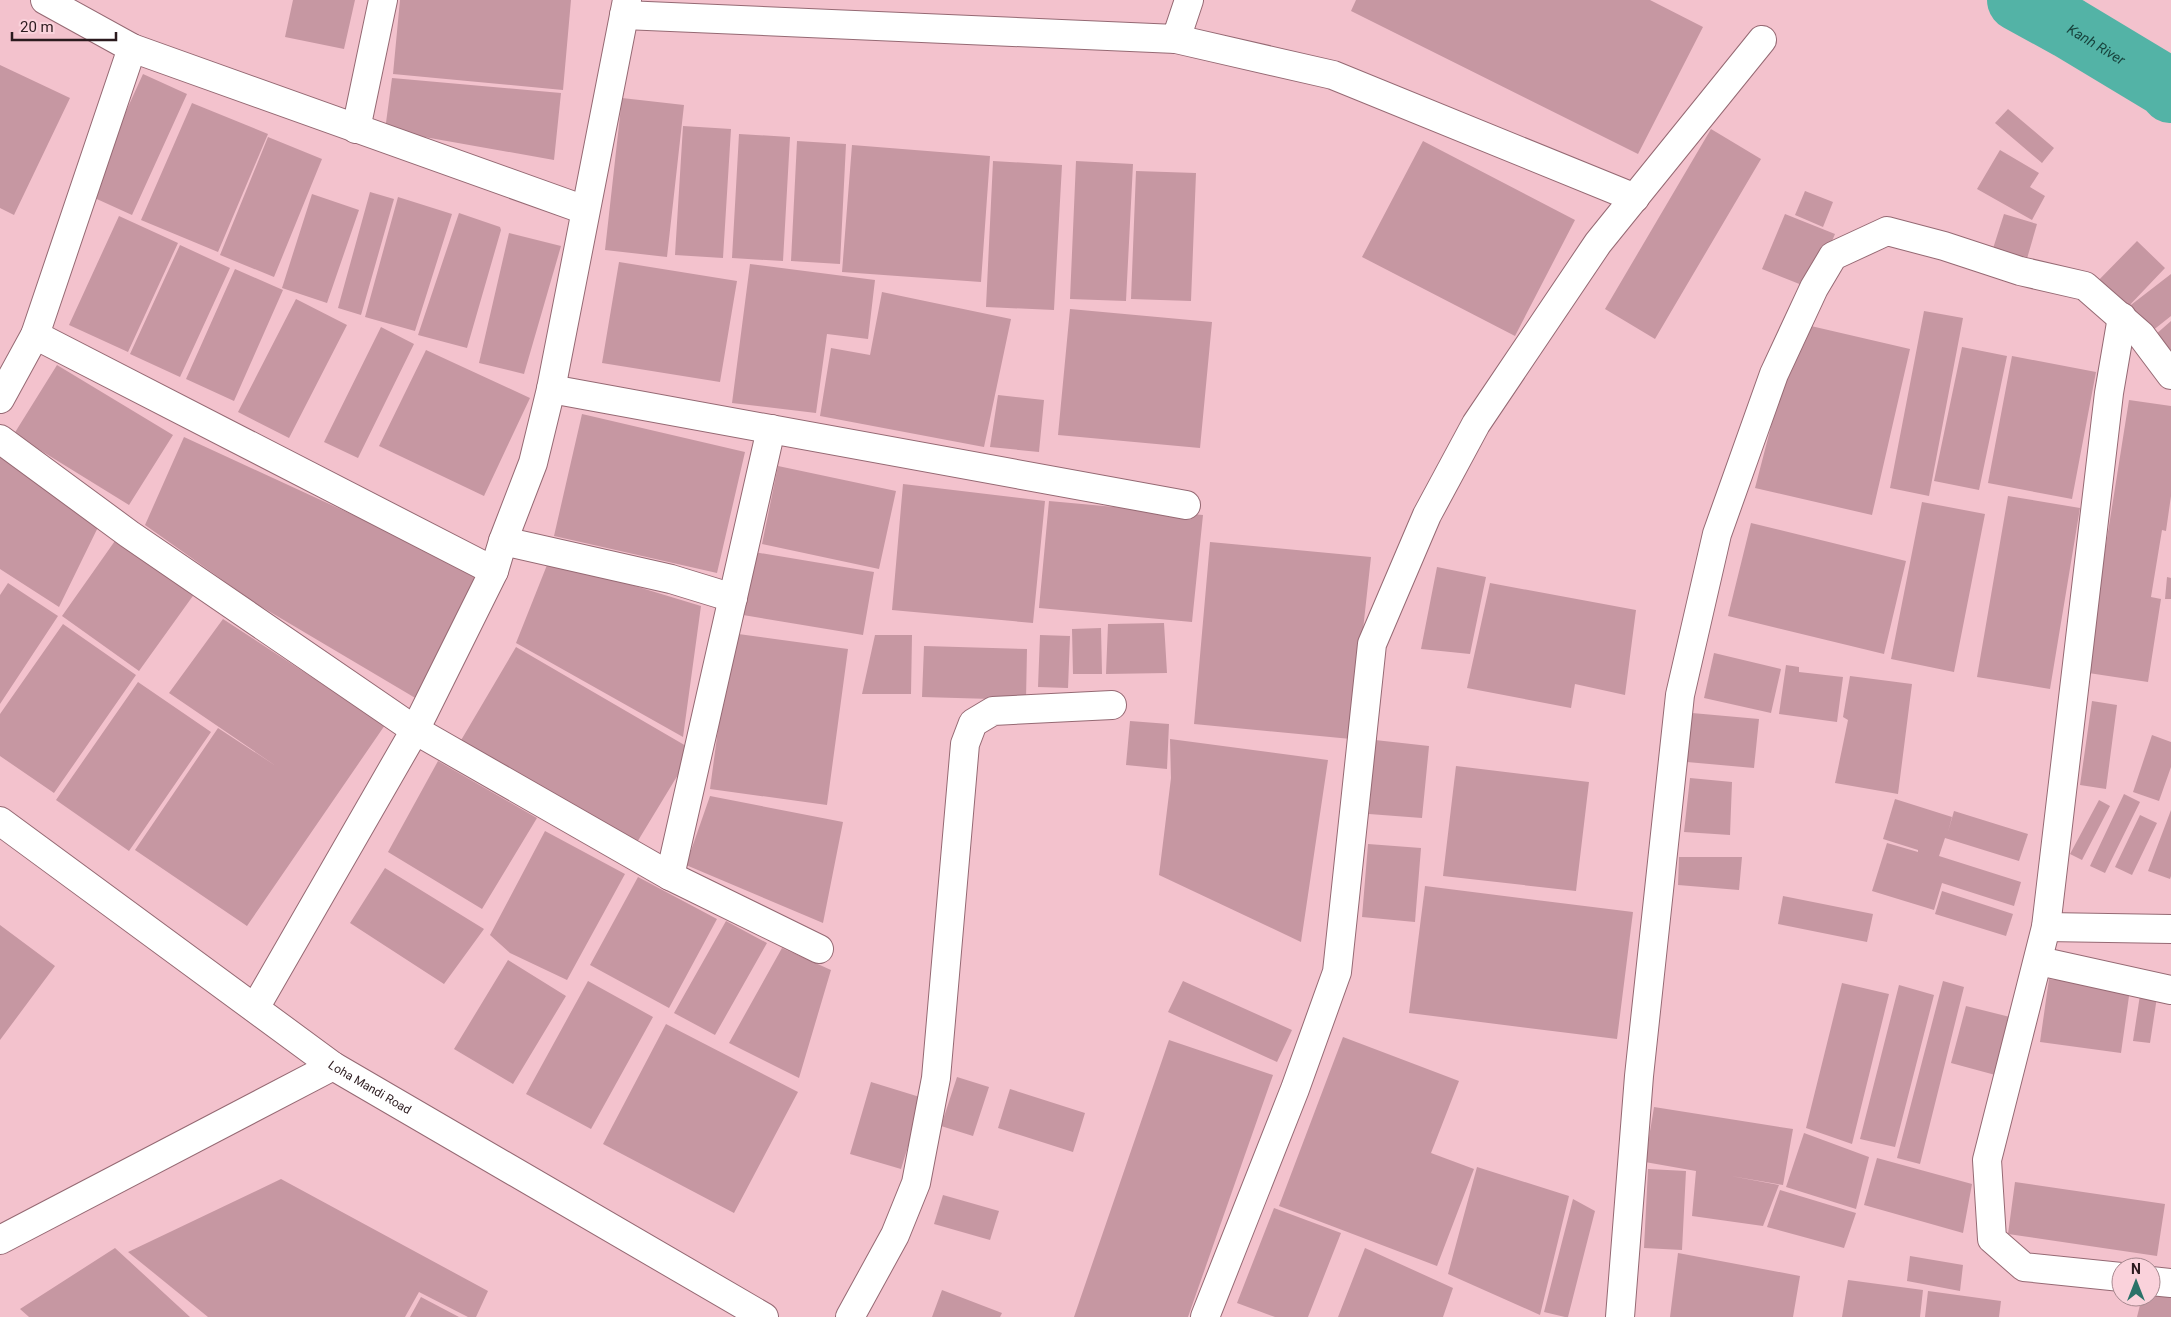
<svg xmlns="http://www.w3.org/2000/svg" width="2171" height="1317" viewBox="0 0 2171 1317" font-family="Roboto,sans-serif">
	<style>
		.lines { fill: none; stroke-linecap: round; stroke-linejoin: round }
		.river { stroke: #53b3a6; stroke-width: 62 }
		.building { fill: #c697a2 }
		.minor-casing { stroke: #956973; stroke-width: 30 }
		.minor { stroke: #fff; stroke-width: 28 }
		.labels { text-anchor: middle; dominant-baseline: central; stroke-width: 4; stroke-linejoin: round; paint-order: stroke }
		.street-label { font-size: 12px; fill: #2b1a1e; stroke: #fad2db }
		.water-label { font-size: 14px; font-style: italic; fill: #17433d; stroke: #fad2db }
	</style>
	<rect width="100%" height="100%" fill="#f3c2cd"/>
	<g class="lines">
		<path class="river" id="s1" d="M2018 0 2069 28 2167 87 2171 92"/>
	</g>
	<path class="building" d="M293 0H355L344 49 285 37Z
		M400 0H571L563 90 393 74Z
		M1356 0H1650L1703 27 1638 154 1351 11Z
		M0 65 70 98 14 215 0 208Z
		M143 74 187 94 132 215 88 195Z
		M392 78 561 93 554 160 385 130Z
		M622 98 684 105 667 257 605 250Z
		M192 103 268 134 218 252 141 220Z
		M2008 109 2054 148 2042 163 1995 123Z
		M683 126 731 129 723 258 675 255Z
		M1711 129 1761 159 1655 339 1605 309Z
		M739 134 790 137 783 261 732 258Z
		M268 137 322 159 274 277 220 255Z
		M797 141 846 144 840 264 791 261Z
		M1423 141 1575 220 1515 336 1362 257Z
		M852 145 990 156 981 282 842 272Z
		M2000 150 2039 173 2030 187 2045 196 2032 220 1977 189Z
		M993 161 1062 165 1054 310 986 307Z
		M1076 161 1133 164 1126 301 1070 299Z
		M1136 171 1196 173 1191 301 1131 299Z
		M1805 191 1833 202 1823 227 1795 215Z
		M370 192 394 199 361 315 338 308Z
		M312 194 359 210 327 303 282 288Z
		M398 197 452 214 415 331 365 317Z
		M459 213 500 227 501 230 467 348 418 335Z
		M1785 214 1835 234 1812 289 1762 269Z
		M2004 214 2037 224 2024 269 1990 258Z
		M119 216 178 243 128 352 69 325Z
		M509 233 561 246 524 374 479 363Z
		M2137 241 2165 268 2127 308 2171 274V316L2147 335 2093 286Z
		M180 245 230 268 180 377 130 354Z
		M619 262 737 281 720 382 602 363Z
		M750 264 875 280 868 339 827 334 816 413 732 403Z
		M235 269 283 290 234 401 186 379Z
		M882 292 1011 319 984 447 820 416 831 348 870 355Z
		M296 299 347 325 289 438 238 412Z
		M1070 309 1212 322 1200 448 1058 435Z
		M1924 311 1963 318 1929 496 1890 488Z
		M2171 321V355L2155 335Z
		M1798 323 1910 349 1872 515 1755 488Z
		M381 327 414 344 358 458 324 442Z
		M1962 347 2007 356 1979 490 1934 481Z
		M426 350 530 398 484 496 379 446Z
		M2012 356 2096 372 2072 499 1988 483Z
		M57 365 173 435 129 505 14 434Z
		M998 395 1044 400 1039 452 990 447Z
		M2129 400 2171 406V496L2166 531 2162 530 2151 597 2161 599 2148 682 2082 672 2094 620Z
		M582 414 745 452 717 573 554 536Z
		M184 437 477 572 417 699 255 603 145 525Z
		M0 454 102 519 59 607 0 569Z
		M778 466 896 491 879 569 762 544Z
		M903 484 1045 501 1033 623 892 610Z
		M2008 496 2080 508 2050 689 1977 677Z
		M1049 501 1203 515 1192 622 1039 608Z
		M1922 502 1985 514 1954 672 1891 659Z
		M1751 523 1906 561 1884 654 1728 616Z
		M117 538 195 593 139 671 62 616Z
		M1210 542 1371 557 1351 739 1194 724Z
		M754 552 874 572 863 635 743 615Z
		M549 560 701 606 683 737 516 643Z
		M1437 567 1486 577 1470 654 1421 649Z
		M2167 577 2171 578V599H2165Z
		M8 583 58 616 0 704V595Z
		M1490 583 1636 610 1625 695 1575 684 1571 708 1467 688Z
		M223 619 385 725 247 926 135 850 218 728 276 766 169 693Z
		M1164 623 1167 673 1106 674 1108 624Z
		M63 624 136 675 54 793 0 756V714Z
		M1101 628 1102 674H1073L1072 629Z
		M731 633 848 649 827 805 710 789Z
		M875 635H912L911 694H862Z
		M1040 635 1070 636 1068 688 1038 687Z
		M924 646 1027 649 1026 700 922 697Z
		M516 647 693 750 636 844 460 742Z
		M1714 653 1781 669 1771 713 1704 698Z
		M1786 665 1799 667V672L1843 677 1837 722 1779 714Z
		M1850 676 1912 684 1898 794 1835 783 1848 720 1843 717Z
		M138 682 211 732 129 851 56 800Z
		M2092 701 2117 705 2106 789 2080 785Z
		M1692 713 1759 719 1754 768 1687 762Z
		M1130 721 1169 724 1167 769 1126 765Z
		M2152 735 2171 742V767L2159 801 2133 792Z
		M1170 739 1328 760 1301 942 1159 875 1171 778Z
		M1375 740 1429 746 1422 818 1369 814Z
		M438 761 537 818 482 909 388 852Z
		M1456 766 1589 782 1576 891 1443 876Z
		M1690 778 1732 782 1730 835 1684 832Z
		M2124 794 2140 802 2105 873 2090 866Z
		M710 796 843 822 823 923 686 865Z
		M1895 799 1952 817 1948 832 1954 811 2028 834 2019 861 1945 838 1939 856 2021 882 2014 906 1942 883 1934 910 1872 891 1887 843 1918 852V850L1883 839Z
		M2099 800 2110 806 2082 860 2070 854Z
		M2171 810V876L2170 879 2148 871Z
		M2140 815 2157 823 2132 875 2115 867Z
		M545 831 625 874 567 980 510 953 490 935Z
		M1368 844 1421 848 1415 922 1362 917Z
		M1679 857H1742L1739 890 1678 885Z
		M385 868 484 929 444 984 350 923Z
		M638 877 717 919 669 1008 590 965Z
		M1425 886 1633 912 1617 1039 1409 1013Z
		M1942 891 2013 914 2006 936 1935 914Z
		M1783 896 1873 914 1867 942 1778 924Z
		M726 921 767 943 715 1035 674 1013Z
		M0 925 55 966 0 1040Z
		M782 948 831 970 799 1078 729 1043Z
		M508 960 566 996 513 1084 454 1049Z
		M2049 979 2130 989 2121 1053 2040 1042Z
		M588 981 653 1017 591 1129 526 1094Z
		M1183 981 1292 1030 1277 1062 1168 1012Z
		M1943 981 1964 987 1920 1164 1897 1158Z
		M1842 983 1889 994 1852 1144 1806 1128Z
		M1899 985 1934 995 1895 1147 1860 1139Z
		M2140 995 2157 997 2150 1043 2133 1041Z
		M1966 1006 2014 1018 1999 1076 1951 1063Z
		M666 1024 798 1092 734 1213 603 1144Z
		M1343 1037 1459 1081 1431 1153 1474 1169 1437 1266 1279 1206Z
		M1169 1040 1273 1075 1188 1317H1074Z
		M957 1077 989 1087 973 1136 941 1126Z
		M871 1082 923 1098 901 1169 850 1154Z
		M1010 1089 1085 1113 1073 1152 998 1128Z
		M1654 1107 1793 1129 1783 1185 1731 1176 1779 1185 1763 1226 1692 1216 1696 1171 1645 1162Z
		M1804 1133 1869 1157 1856 1209 1786 1187Z
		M1877 1158 1972 1184 1963 1233 1864 1205Z
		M1477 1167 1569 1196 1540 1315 1448 1274Z
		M1648 1169 1686 1171 1682 1250 1644 1248Z
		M281 1179 488 1291 476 1317H468L419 1292 405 1317H208L128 1252Z
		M2015 1182 2165 1204 2157 1256 2008 1234Z
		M1780 1190 1856 1213 1844 1248 1767 1227Z
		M943 1195 999 1211 990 1240 934 1224Z
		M1573 1199 1595 1211 1568 1317H1565L1544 1312Z
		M1274 1208 1341 1233 1308 1317H1275L1237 1303Z
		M115 1248 190 1317H29L20 1309Z
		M1365 1248 1453 1288 1443 1317H1338Z
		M1678 1253 1800 1276 1793 1317H1670Z
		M1910 1256 1963 1265 1960 1291 1907 1281Z
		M1848 1280 1923 1290 1920 1317H1842Z
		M2151 1286 2171 1292V1317H2137L2142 1297H2151Z
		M942 1290 1002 1313 1000 1317H932Z
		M1928 1291 2001 1301 1999 1317H1925Z
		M421 1297 459 1317H410Z"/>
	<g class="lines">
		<g class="minor-casing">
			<g id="minor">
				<path d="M45 0 132 48 585 210"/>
				<path d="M624 15 1176 39 1189 0"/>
				<path d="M1176 39 1333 75 1635 198"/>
				<path d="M356 129 383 0"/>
				<path d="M35 335 494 571"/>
				<path d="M551 389 1186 505"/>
				<path d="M0 399 35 335 132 48"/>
				<path d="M0 439 129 534 415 730 670 876 819 949"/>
				<path d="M503 541 671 579 733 598"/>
				<path id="s2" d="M0 821 333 1066 764 1317"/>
				<path d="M670 876 771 429"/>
				<path d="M2046 927 2171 929"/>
				<path d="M2039 961 2171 990"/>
				<path d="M255 1008 415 730 494 571 503 541 533 463 551 389 627 0"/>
				<path d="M0 1240 333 1066"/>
				<path d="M2121 1277 2024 1267 1992 1239 1987 1160 2046 927 2109 393 2122 317"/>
				<path d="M2151 1281 2171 1283"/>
				<path d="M850 1317 895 1235 916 1183 936 1078 965 744 973 723 993 711 1112 705"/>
				<path d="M1205 1317 1295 1089 1337 972 1372 644 1427 515 1476 424 1598 243 1762 40"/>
				<path d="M1620 1317 1639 1076 1680 695 1717 534 1774 374 1814 288 1833 256 1887 231 1944 246 2020 271 2085 286 2141 335 2171 375"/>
			</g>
		</g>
		<use href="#minor" class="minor"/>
	</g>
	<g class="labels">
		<g class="street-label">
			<text stroke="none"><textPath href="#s2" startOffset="456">Loha Mandi Road</textPath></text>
		</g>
		<g class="water-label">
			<text stroke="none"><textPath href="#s1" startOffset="90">Kanh River</textPath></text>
		</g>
	</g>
	<g transform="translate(2136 1282)"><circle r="24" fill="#fad2db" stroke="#a7888f"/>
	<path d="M0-4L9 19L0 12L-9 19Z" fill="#2b7269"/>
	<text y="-8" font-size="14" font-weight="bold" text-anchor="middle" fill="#2b1a1e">N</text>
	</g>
	<path d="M12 32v8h104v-8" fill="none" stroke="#2b1a1e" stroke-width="2.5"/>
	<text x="20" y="32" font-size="15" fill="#2b1a1e" stroke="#fad2db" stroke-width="4" paint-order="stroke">20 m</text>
</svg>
